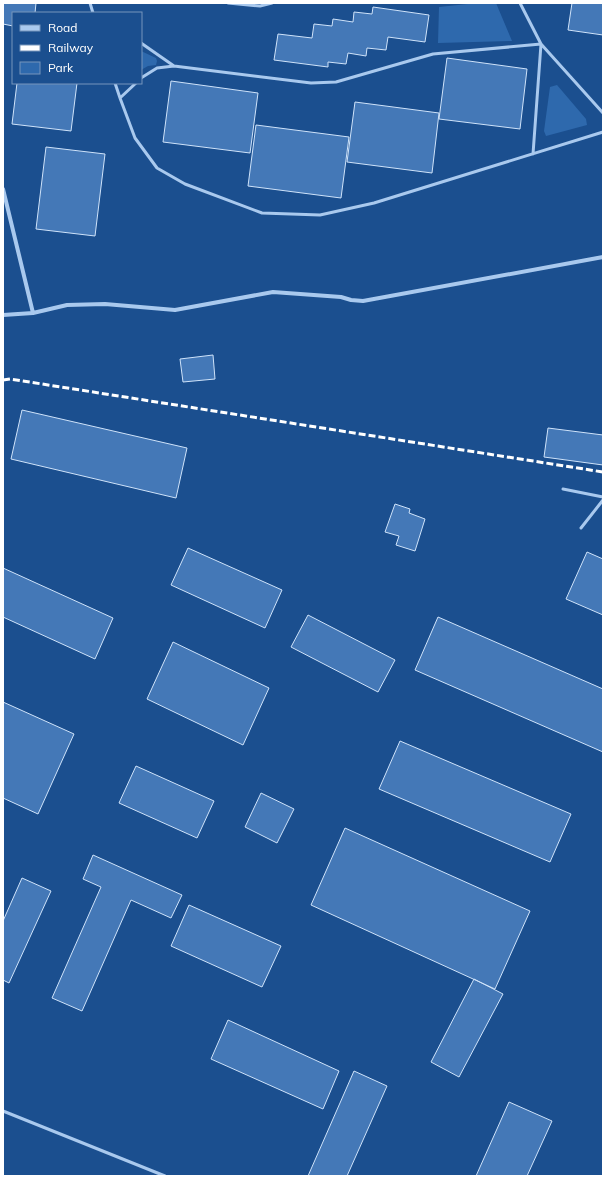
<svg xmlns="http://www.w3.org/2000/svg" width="606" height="1179" viewBox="0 0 606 1179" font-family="Mulish,sans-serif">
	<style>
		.green { fill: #2e69ad }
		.building { fill: #4478b7; stroke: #cfe3fa }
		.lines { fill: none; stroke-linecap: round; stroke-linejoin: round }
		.lane { stroke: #a9c9ee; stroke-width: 3 }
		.street { stroke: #a9c9ee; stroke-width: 4 }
		.rail { stroke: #fff; stroke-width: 3; stroke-dasharray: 7 3; stroke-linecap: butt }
	</style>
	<rect width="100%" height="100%" fill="#1b4f8f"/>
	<path class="green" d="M477 3H496L512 41 438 43 439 7Z
		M141 51 156 58 157 61 156 65 148 66 141 70Z
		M557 85 586 119 587 125 546 136 544 131 550 87Z"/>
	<path class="building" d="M3 3H36L35 13H13V26L3 24Z
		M572 3H603V35L568 30Z
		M373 7 429 15 425 42 388 37 386 50 367 48 366 56 348 53 346 64 328 62V67L274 60 278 34 312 38 314 24 332 26 333 19 353 22 354 12 372 14Z
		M447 58 527 69 520 129 439 119Z
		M171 81 258 93 250 153 163 142Z
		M17 83H77L71 131 12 124Z
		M355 102 439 113 432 173 347 162Z
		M256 125 349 137 341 198 248 186Z
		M46 147 105 154 95 236 36 229Z
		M213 355 215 379 183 382 180 359Z
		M22 410 187 448 176 498 11 459Z
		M548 428 603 435V465L544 457Z
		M395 504 410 509 409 513 425 519 415 551 396 545 399 536 385 532Z
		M188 548 282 590 265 628 171 585Z
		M587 552 603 559V615L566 599Z
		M3 568 113 618 95 659 3 617Z
		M308 615 395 660 378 692 291 647Z
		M438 617 603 689V752L415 670Z
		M173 642 269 688 243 745 147 699Z
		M3 702 74 734 38 814 3 798Z
		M400 741 571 814 550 862 379 789Z
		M136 766 214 801 197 838 119 803Z
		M261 793 294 809 277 843 245 827Z
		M345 828 530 911 495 989 311 905Z
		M93 855 182 895 171 918 131 900 82 1011 52 998 101 887 83 879Z
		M22 878 51 891 9 983 3 980V921Z
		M189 905 281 946 262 987 171 946Z
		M474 979 503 994 459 1077 431 1062Z
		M228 1020 339 1071 323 1109 211 1059Z
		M354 1071 387 1086 347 1176H308Z
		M509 1102 552 1121 527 1176H476Z"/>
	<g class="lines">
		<path class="lane" d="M90 3 93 13
			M228 3 260 6 272 3
			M520 3 541 44 603 113
			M141 43 174 66
			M141 78 157 68 174 66 311 83 336 82 433 54 541 44 533 154
			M115 83 120 98 136 83
			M120 98 135 138 157 168 185 184 262 213 320 215 374 203 603 132
			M563 489 603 497
			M581 528 603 500
			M3 1111 165 1176"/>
		<path class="street" d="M3 189 33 313
			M3 315 33 313 67 305 105 304 175 310 273 292 341 297 351 300 363 301 603 257"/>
		<path class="rail" d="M3 380 10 379 603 472"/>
	</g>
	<rect width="606" height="1179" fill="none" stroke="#ffffff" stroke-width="8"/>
	<rect x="12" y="12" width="130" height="72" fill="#1b4f8f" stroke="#7695bc"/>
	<rect x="20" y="25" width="20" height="6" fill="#a9c9ee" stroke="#7695bc"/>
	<text x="48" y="32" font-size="12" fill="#ffffff">Road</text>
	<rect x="20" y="45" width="20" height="6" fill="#ffffff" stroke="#7695bc"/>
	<text x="48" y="52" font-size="12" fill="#ffffff">Railway</text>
	<rect x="20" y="62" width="20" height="12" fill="#2e69ad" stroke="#7695bc"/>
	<text x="48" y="72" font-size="12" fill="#ffffff">Park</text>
</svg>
